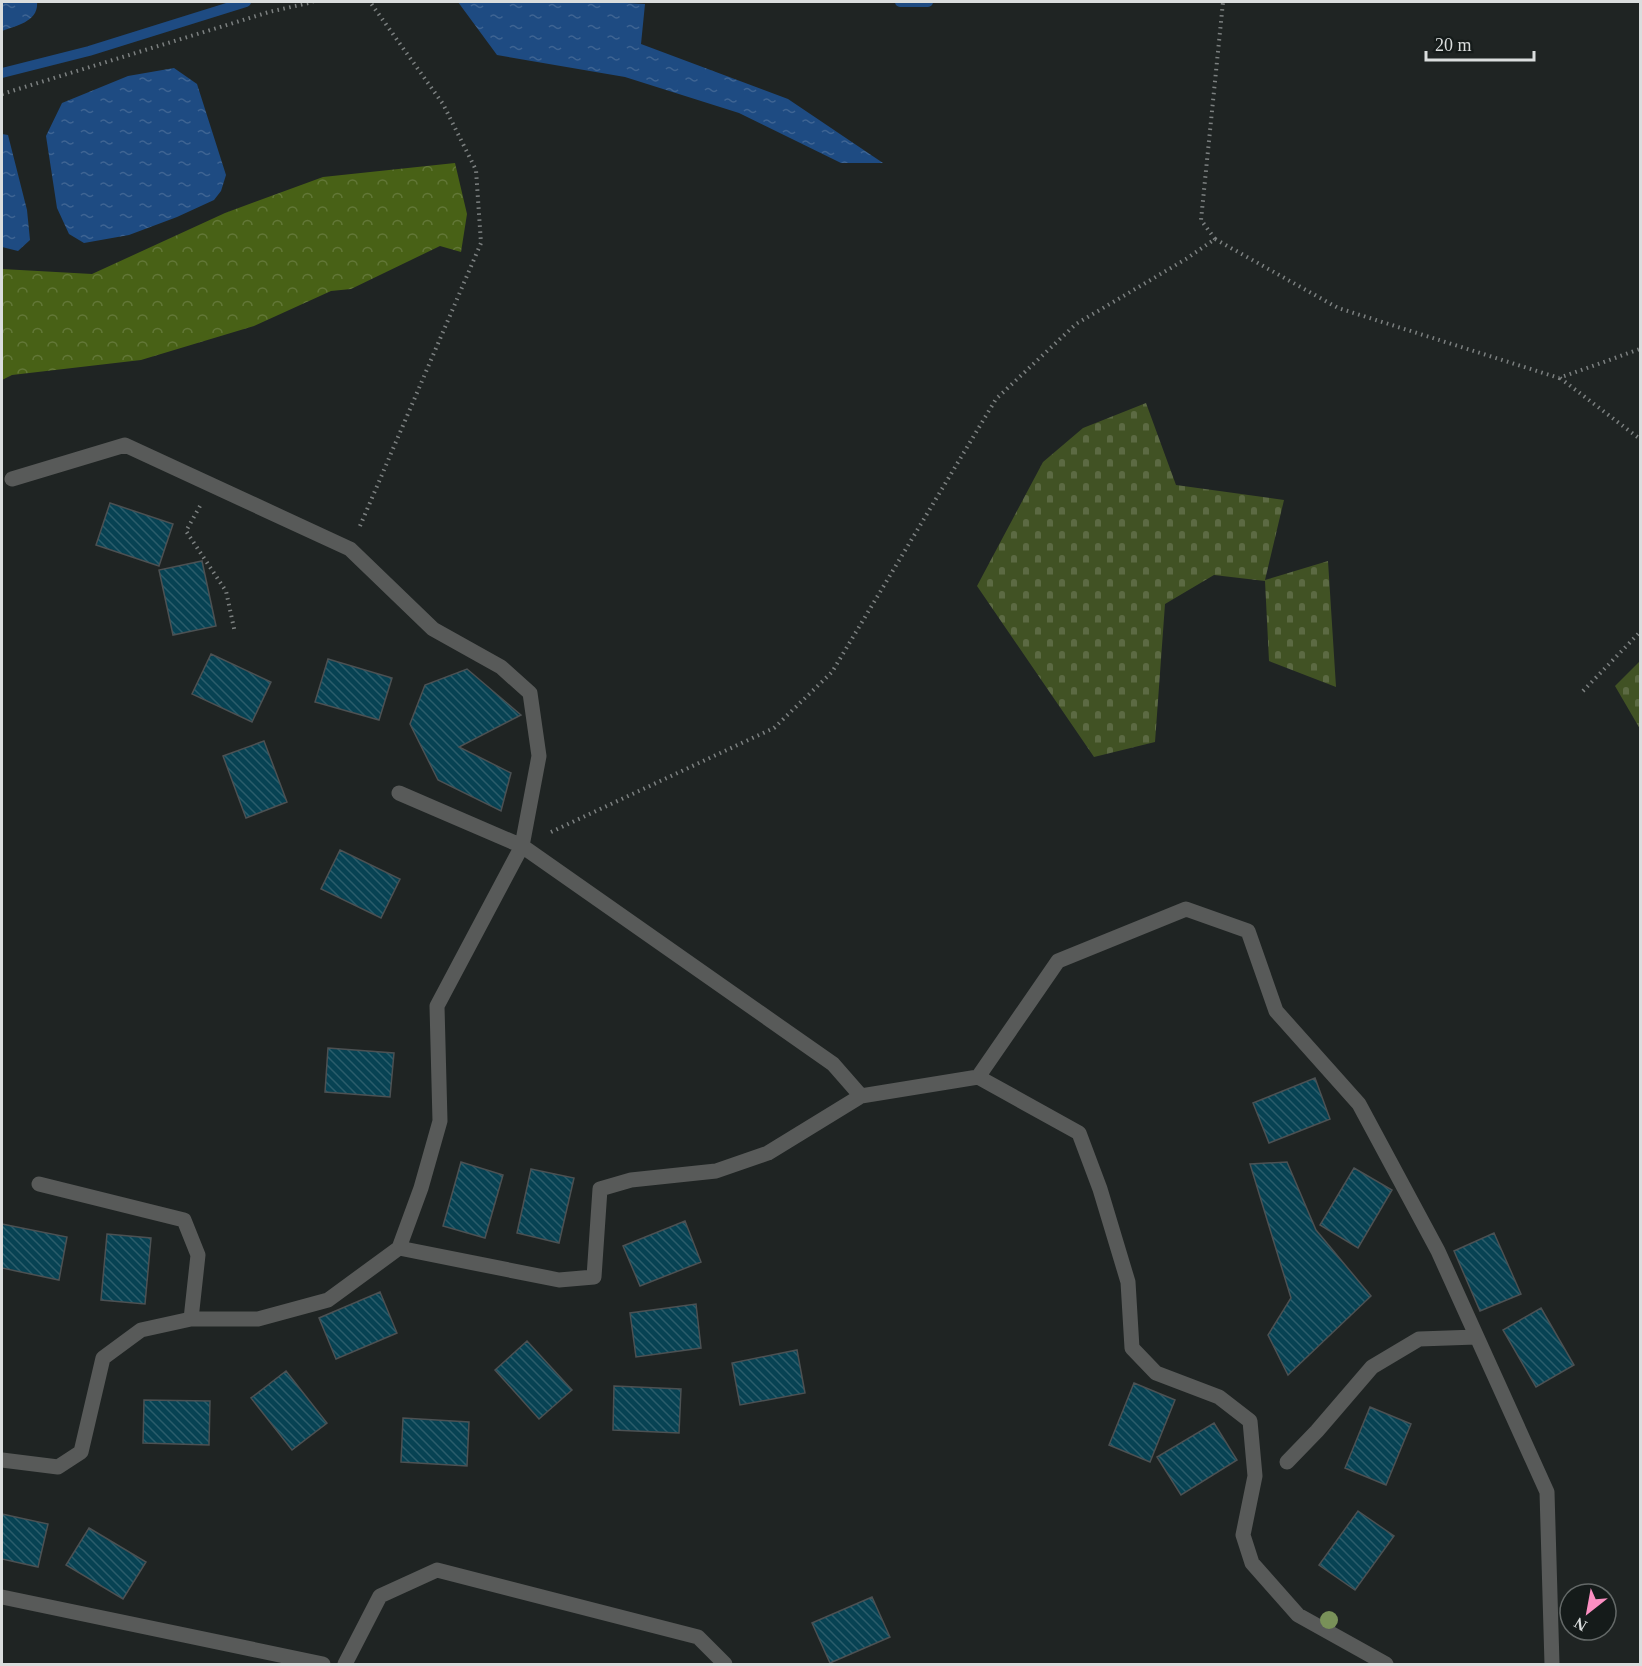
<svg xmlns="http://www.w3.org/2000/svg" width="1642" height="1666" viewBox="0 0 1642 1666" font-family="'Times New Roman',serif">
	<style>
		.forest { fill: url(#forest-crowns) }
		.cemetery { fill: url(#cemetery-stones) }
		.water { fill: url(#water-ripples) }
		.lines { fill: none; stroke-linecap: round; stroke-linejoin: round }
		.stream { stroke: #1e4b82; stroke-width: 10 }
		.building { fill: url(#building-back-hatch); stroke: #4c5153; stroke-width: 1.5 }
		.path { stroke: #7c8080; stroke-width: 4; stroke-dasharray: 1.5 4.5; stroke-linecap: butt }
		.minor { stroke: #585a59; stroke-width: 15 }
		.tree { fill: #799159 }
	</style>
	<defs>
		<pattern id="forest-crowns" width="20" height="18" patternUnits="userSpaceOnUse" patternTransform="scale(1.5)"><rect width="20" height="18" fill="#486116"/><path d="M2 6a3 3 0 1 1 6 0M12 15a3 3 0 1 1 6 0" fill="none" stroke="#627737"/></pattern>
		<pattern id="cemetery-stones" width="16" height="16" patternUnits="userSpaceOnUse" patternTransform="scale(1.5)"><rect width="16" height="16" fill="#415224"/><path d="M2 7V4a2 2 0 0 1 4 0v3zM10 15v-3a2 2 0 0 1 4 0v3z" fill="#5c6a43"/></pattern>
		<pattern id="water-ripples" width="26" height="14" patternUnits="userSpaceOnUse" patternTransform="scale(1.5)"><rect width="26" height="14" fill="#1e4b82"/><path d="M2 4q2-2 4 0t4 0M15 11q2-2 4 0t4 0" fill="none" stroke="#3e6493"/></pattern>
		<pattern id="building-back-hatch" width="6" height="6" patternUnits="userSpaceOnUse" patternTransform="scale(1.5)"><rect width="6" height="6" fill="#074253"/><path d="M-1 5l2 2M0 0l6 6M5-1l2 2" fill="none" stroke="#2b5d6b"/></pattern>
	</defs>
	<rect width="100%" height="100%" fill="#1f2423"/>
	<path class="forest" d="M455 163 467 214 461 252 440 246 351 289 331 291 254 326 141 360 12 375 2 380V269L92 274 225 213 323 177Z"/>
	<path class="cemetery" d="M1146 403 1176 485 1284 500 1265 580 1328 561 1336 687 1269 661 1265 581 1214 575 1165 604 1155 742 1094 757 977 586 1043 462 1083 428Z
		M1640 661V729L1615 686Z"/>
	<path class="water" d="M2 2H37C39 21 17 26 2 31Z
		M458 2H608L645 4 641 44 788 99 883 163H841L739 113 625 77 497 55Z
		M174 68 197 84 226 175 221 191 214 200 177 217 129 235 84 243 69 234 57 208 46 136 62 103 128 76Z
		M2 134 8 135 27 210 30 240 18 251 2 247Z"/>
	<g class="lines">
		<path class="stream" d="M900 2H928
			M2 73 89 51 246 2"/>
	</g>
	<path class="building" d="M110 503 173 524 159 566 96 545Z
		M202 561 216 626 173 635 159 570Z
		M211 654 271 682 252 722 192 694Z
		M328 659 392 678 379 720 315 702Z
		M467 669 521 715 459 747 511 773 501 811 438 780 410 724 425 685Z
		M264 741 287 802 246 818 223 756Z
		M340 850 400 879 381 918 321 889Z
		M328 1048 394 1053 390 1097 325 1092Z
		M1315 1078 1330 1119 1269 1143 1253 1103Z
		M461 1162 503 1175 485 1238 443 1226Z
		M1287 1162 1316 1230 1371 1296 1288 1375 1268 1335 1291 1298 1250 1164Z
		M1354 1168 1392 1190 1358 1248 1320 1225Z
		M531 1169 574 1178 559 1243 517 1233Z
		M685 1221 701 1262 640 1286 623 1246Z
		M2 1224 67 1237 59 1280 2 1268Z
		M1494 1233 1521 1294 1480 1311 1454 1251Z
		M107 1234 151 1238 145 1304 101 1300Z
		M380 1292 397 1333 336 1359 319 1318Z
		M696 1304 701 1348 636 1357 630 1313Z
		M1541 1308 1574 1365 1536 1387 1503 1330Z
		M527 1341 572 1390 539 1419 495 1370Z
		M797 1350 805 1393 740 1405 732 1363Z
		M286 1371 327 1423 292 1450 251 1398Z
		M1134 1383 1175 1400 1150 1462 1109 1445Z
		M614 1386 681 1389 679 1433 613 1430Z
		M144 1400 210 1401 209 1445 143 1443Z
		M1370 1407 1411 1424 1386 1485 1345 1468Z
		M403 1418 469 1422 467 1466 401 1462Z
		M1214 1423 1237 1460 1181 1495 1157 1457Z
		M1358 1511 1394 1536 1355 1590 1319 1565Z
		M2 1514 48 1524 38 1567 2 1559Z
		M89 1528 146 1562 123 1599 66 1565Z
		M872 1597 890 1637 830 1663 812 1623Z"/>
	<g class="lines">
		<path class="path" d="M2 94 269 12 313 2
			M1215 239 1201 220 1223 2
			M1560 378 1640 439
			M200 506 186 531 226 591 235 633
			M360 526 481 243 476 170 443 104 370 2
			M1583 691 1640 632
			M551 832 774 728 832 672 996 399 1076 324 1186 259 1215 239 1338 308 1559 378 1640 349"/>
		<path class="minor" d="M399 793 522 846 833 1064 861 1096 978 1077 1058 961 1186 909 1248 931 1276 1011 1359 1104 1438 1251 1547 1492 1552 1664
			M978 1077 1079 1133 1100 1189 1128 1282 1132 1348 1156 1373 1219 1397 1250 1421 1255 1476 1243 1535 1252 1563 1298 1615 1386 1664
			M39 1184 184 1220 198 1255 191 1319
			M399 1248 559 1280 594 1277 600 1189 631 1180 716 1171 768 1153 861 1096
			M2 1460 58 1467 81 1452 103 1358 141 1330 191 1319H258L328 1300 399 1248 421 1188 440 1121 437 1006 522 846 539 756 530 693 501 667 433 629 350 549 125 445 12 479
			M1287 1462 1317 1431 1372 1367 1419 1339 1476 1337
			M2 1597 323 1664
			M345 1664 380 1596 437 1570 698 1637 725 1664"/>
	</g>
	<circle class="tree" cx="1329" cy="1620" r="9"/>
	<rect width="1642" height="1666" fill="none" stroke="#dadddd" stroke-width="6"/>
	<g transform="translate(1588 1612) rotate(211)"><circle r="28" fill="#151b1a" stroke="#646968" stroke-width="1.5"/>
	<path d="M0-4.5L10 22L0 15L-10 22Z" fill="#fc8fc2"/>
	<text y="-9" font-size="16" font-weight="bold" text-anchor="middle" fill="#dadddd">N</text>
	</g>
	<path d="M1426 51v9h108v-9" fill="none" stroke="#dadddd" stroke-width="3"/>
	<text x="1435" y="51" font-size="18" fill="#dadddd" stroke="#151b1a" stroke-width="4.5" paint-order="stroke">20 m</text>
</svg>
